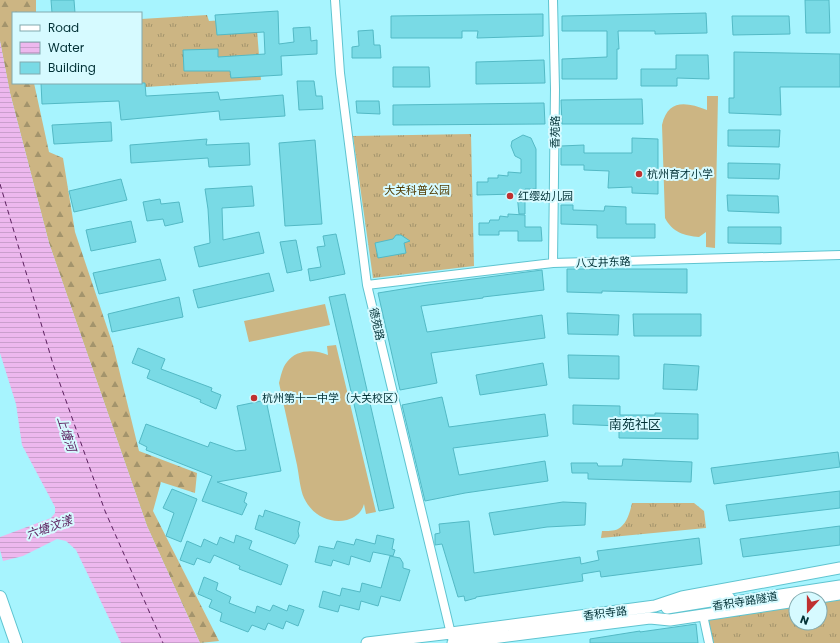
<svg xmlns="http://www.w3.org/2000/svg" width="840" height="643" viewBox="0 0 840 643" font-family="Poppins,'Noto Sans SC',sans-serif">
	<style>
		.grass { fill: url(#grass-tufts); fill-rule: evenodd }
		.forest { fill: url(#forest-firs) }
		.pitch { fill: #ccb583 }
		.water { fill: url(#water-rules) }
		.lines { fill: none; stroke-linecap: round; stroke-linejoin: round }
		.ferry { stroke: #5b1f5e; stroke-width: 1; stroke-dasharray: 5 4; stroke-linecap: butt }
		.building { fill: #79dae5; stroke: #53b9c5 }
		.minor-casing { stroke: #5fc4d0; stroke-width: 10 }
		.secondary-casing { stroke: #5fc4d0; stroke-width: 13 }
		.primary-casing { stroke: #5fc4d0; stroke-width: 14 }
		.minor { stroke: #fff; stroke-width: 8 }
		.secondary { stroke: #fff; stroke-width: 11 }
		.primary { stroke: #fff; stroke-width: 12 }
		.poi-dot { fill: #bf3030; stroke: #d6faff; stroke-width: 1.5 }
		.labels { text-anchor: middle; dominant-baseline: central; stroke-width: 4; stroke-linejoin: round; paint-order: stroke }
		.street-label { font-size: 11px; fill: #023136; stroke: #d6faff }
		.poi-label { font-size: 11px; fill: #023136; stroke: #d6faff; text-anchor: start }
		.park-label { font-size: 11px; fill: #523d05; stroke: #d6faff }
		.water-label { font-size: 12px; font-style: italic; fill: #5b1f5e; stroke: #d6faff }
		.quarter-label { font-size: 13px; fill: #023136; stroke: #d6faff }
	</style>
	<defs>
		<pattern id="grass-tufts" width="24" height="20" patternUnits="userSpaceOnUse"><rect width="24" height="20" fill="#ccb583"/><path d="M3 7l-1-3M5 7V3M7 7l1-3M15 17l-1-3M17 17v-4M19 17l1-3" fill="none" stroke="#a3946c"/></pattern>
		<pattern id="forest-firs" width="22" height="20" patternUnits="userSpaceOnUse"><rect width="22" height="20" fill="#ccb583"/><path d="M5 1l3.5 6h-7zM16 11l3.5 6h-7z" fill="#a3946c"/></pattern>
		<pattern id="water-rules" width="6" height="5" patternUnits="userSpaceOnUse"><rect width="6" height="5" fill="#edb8ee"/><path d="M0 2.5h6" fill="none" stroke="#ca9fcd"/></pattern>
	</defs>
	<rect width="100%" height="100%" fill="#a7f4fe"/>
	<path class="grass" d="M207 15 209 21 256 18 261 80 129 88 141 83V19Z
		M471 134 474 266 373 278 353 136Z
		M632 503H694L704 511 706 528 601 538 602 531C607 531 614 531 618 529 627 524 630 512 632 503Z
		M840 584V643H707L694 603ZM796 599H820V623H796Z"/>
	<path class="forest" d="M0 0H36V13H13V83H34L49 152 63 158 75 232 113 345 139 451 197 473 195 493 161 482 153 511 219 641 200 643 147 526 60 275 49 243 10 93 0 41Z"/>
	<path class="pitch" d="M707 96H718L715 248 706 247V232L699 237C685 236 672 232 665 218L662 125C668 99 686 102 707 110Z
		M325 304 330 325 249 342 244 321Z
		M336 345 376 512 366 514 364 504C362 512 356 517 347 520 329 524 312 515 304 498 300 489 299 475 297 465 291 438 285 411 279 383 281 376 282 368 287 362 296 349 315 349 328 355L327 346Z"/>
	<path class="water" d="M0 41 10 93 49 243 147 526 200 643H121L76 550 66 541 57 539 23 556 3 561 0 550V537L51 518 55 513V507L22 445 16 404 0 353Z"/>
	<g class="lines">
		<path class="ferry" d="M0 184 53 364 105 511 163 643"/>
	</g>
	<path class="building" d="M51 0H74L75 13H52Z
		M805 0H829L830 33H806Z
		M278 11 279 44 294 42 293 28 310 27 311 41 317 40V54L281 56 282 75 231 78 230 71H184L183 50 218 49V57L265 54 264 32 217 35 215 15Z
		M706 13 707 33 655 34V31H618L619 49H617V79H562V59L607 57V31H562V16Z
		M543 14V36L477 38 478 31H462V38H391V16Z
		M732 16H789L790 34 733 35Z
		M373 30 374 45H380L381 58H352V47L359 46 358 31Z
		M734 52 840 54V87H780L781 115 729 113V98H734Z
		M676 55H708L709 79 677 78V86H641V69H676Z
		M544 60 545 83 476 84V62Z
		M393 67H429L430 87H393Z
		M297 81H314L316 96H322L323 109 299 110Z
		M41 83H145L146 96 218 92 220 100 283 95 285 116 220 120 219 111 121 120 119 101 42 104Z
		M642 99 643 124H562L561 100Z
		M356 101H379L380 114 357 113Z
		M544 103 545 124 393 125V105Z
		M111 122 112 141 54 144 52 125Z
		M728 130H780L779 147 728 146Z
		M523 135 531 138 536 149V189H525V214H519L517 194 477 195V182H488V178H498V175L508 176V172L521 173V159L515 156 511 146 512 141Z
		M632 138 658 139V194L632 193V187L608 188 609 171 584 170V165H561V146L584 145V153H632Z
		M207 139 206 145 249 143 250 165 209 167 208 158 131 163 130 145Z
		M315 140 322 224 285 226 279 143Z
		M728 163 780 164 779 179 728 178Z
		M121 179 127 200 74 212 69 191Z
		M252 186 254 206 222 208 223 240 259 232 264 253 199 267 194 247 210 243 208 209 205 189Z
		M727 195 778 196 779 213 728 211Z
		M160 199 161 204 179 202 183 222 165 226 163 219 147 221 143 202Z
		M561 205H573V210L604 211 605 206 626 207V224H655V238H597V225L561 224Z
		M508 214 525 215V227H541L542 241H518V231H499V235H479V223H489L490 220H499L500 216 508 217Z
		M131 221 136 242 91 251 86 230Z
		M728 227H781V244L728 243Z
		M336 234 345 274 310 281 308 269 321 267 317 247 325 246 323 236Z
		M396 235H401L410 241 404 243 406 253 378 258 375 243 393 239Z
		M296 240 302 270 287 273 280 242Z
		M160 259 166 280 99 294 93 273Z
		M567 269H687V293L602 291V293L567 292Z
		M542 270 544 290 483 297V298L421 306 427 332 542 315 545 338 431 353 437 383 400 390 378 293 427 285Z
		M269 273 274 291 198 308 193 290Z
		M345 294 394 508 379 511 329 297Z
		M179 297 183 317 112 332 108 314Z
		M567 313 619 315 618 335 568 334Z
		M633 314H701V336H634Z
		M138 348 165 359 161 369 212 388 211 391 221 395 216 409 200 402 201 400 147 378 150 370 132 363Z
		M568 355 619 356V379L569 378Z
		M543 363 547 385 480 395 476 375Z
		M664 364 699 366 697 390 663 389Z
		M442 397 449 427 545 414 548 436 453 448 459 475 545 461 548 481 465 493 425 501 402 405Z
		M266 400 281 471 217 482 247 493 244 502 247 504 242 515 202 501 212 476 146 450 147 447 139 443 146 424 208 447 210 442 236 451 246 450 237 406Z
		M573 405 620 406V415H655V413L698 414V439L619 438V426L573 424Z
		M838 452 840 467 714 484 711 468Z
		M623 459 692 462 691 482 588 479V473H572L571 463H597L598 466H622Z
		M172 489 197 499 181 542 166 536 174 513 163 508Z
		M840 491V508L729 521 726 505Z
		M563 502 586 503 585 525 547 527 494 535 489 513Z
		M265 510 300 522 298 531 299 536 295 544 255 529 259 515 263 517Z
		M469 521 474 573 580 557 581 564 599 560 597 551 699 538 702 564 601 577 600 571 582 574 583 581 476 597V598L465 601 464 596 458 597 442 544 435 545V534L440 533 439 524Z
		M840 526V545L743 557 740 539Z
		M236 535 252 541 249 549 288 565 281 585 239 569 240 566 214 555 210 563 197 558 194 565 180 560 187 541 201 547 204 539 217 545 220 537 234 543Z
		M377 535 394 539 392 549 395 550 393 556 373 552 370 562 351 556 349 565 333 560 331 566 315 562 319 546 334 549 337 541 354 545 356 539 375 544Z
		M390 556 400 558 403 563V568L410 570 400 601 381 596 378 606 361 601 359 610 340 605 338 612 319 607 323 591 340 596 342 588 360 592 362 583 381 588Z
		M204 577 218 583 216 590 231 597 229 603 255 613 257 606 270 611 273 605 287 611 289 605 304 610 298 626 286 621 283 629 268 623 265 630 252 625 248 632 220 621 222 613 209 607 212 600 198 594Z
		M696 624 698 643H590V639L640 631V632Z"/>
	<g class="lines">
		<g class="minor-casing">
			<path id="minor" d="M335 0 340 73 367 285 452 638
				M553 0 555 89 553 263
				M367 285 553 263 840 255
				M703 615 709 643"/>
		</g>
		<g class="secondary-casing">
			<path id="secondary" d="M807 599 840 594
				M721 604 840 586
				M667 608 729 598
				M367 643 451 633 655 606 682 597 840 568
				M453 643 650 618 670 620 796 601"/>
		</g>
		<g class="primary-casing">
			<path id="primary" d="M0 597 16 643"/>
		</g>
		<use href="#minor" class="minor"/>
		<use href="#secondary" class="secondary"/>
		<use href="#primary" class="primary"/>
	</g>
	<g class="poi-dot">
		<circle cx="639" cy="174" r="4"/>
		<circle cx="510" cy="196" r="4"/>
		<circle cx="254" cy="398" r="4"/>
	</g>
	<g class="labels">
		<g class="street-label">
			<text transform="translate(555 132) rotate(-89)">香苑路</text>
			<text transform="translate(603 262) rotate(-2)">八丈井东路</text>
			<text transform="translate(377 324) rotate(77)">德苑路</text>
			<text transform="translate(745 601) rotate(-9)">香积寺路隧道</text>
			<text transform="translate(605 613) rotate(-7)">香积寺路</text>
		</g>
		<g class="poi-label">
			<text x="647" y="174">杭州育才小学</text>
			<text x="518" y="196">红缨幼儿园</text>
			<text x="262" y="398">杭州第十一中学（大关校区）</text>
		</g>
		<g class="park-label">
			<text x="417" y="190">大关科普公园</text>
		</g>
		<g class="water-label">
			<text transform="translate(67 434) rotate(72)">上塘河</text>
			<text transform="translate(49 527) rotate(-19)">六塘汶漾</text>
		</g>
		<g class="quarter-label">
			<text x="635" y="424">南苑社区</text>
		</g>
	</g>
	<rect x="12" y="12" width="130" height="72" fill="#d6faff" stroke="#81aaaf"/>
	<rect x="20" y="25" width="20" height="6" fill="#ffffff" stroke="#81aaaf"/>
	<text x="48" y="32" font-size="12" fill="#023136">Road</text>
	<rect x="20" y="42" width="20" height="12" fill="url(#water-rules)" stroke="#81aaaf"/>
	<text x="48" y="52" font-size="12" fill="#023136">Water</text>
	<rect x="20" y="62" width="20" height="12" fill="#79dae5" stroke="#81aaaf"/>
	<text x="48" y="72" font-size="12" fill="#023136">Building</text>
	<g transform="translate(808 611) rotate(201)"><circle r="19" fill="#d6faff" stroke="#81aaaf"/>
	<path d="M0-3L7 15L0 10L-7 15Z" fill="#bf3030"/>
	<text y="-6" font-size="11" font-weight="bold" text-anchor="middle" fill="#023136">N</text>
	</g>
</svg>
